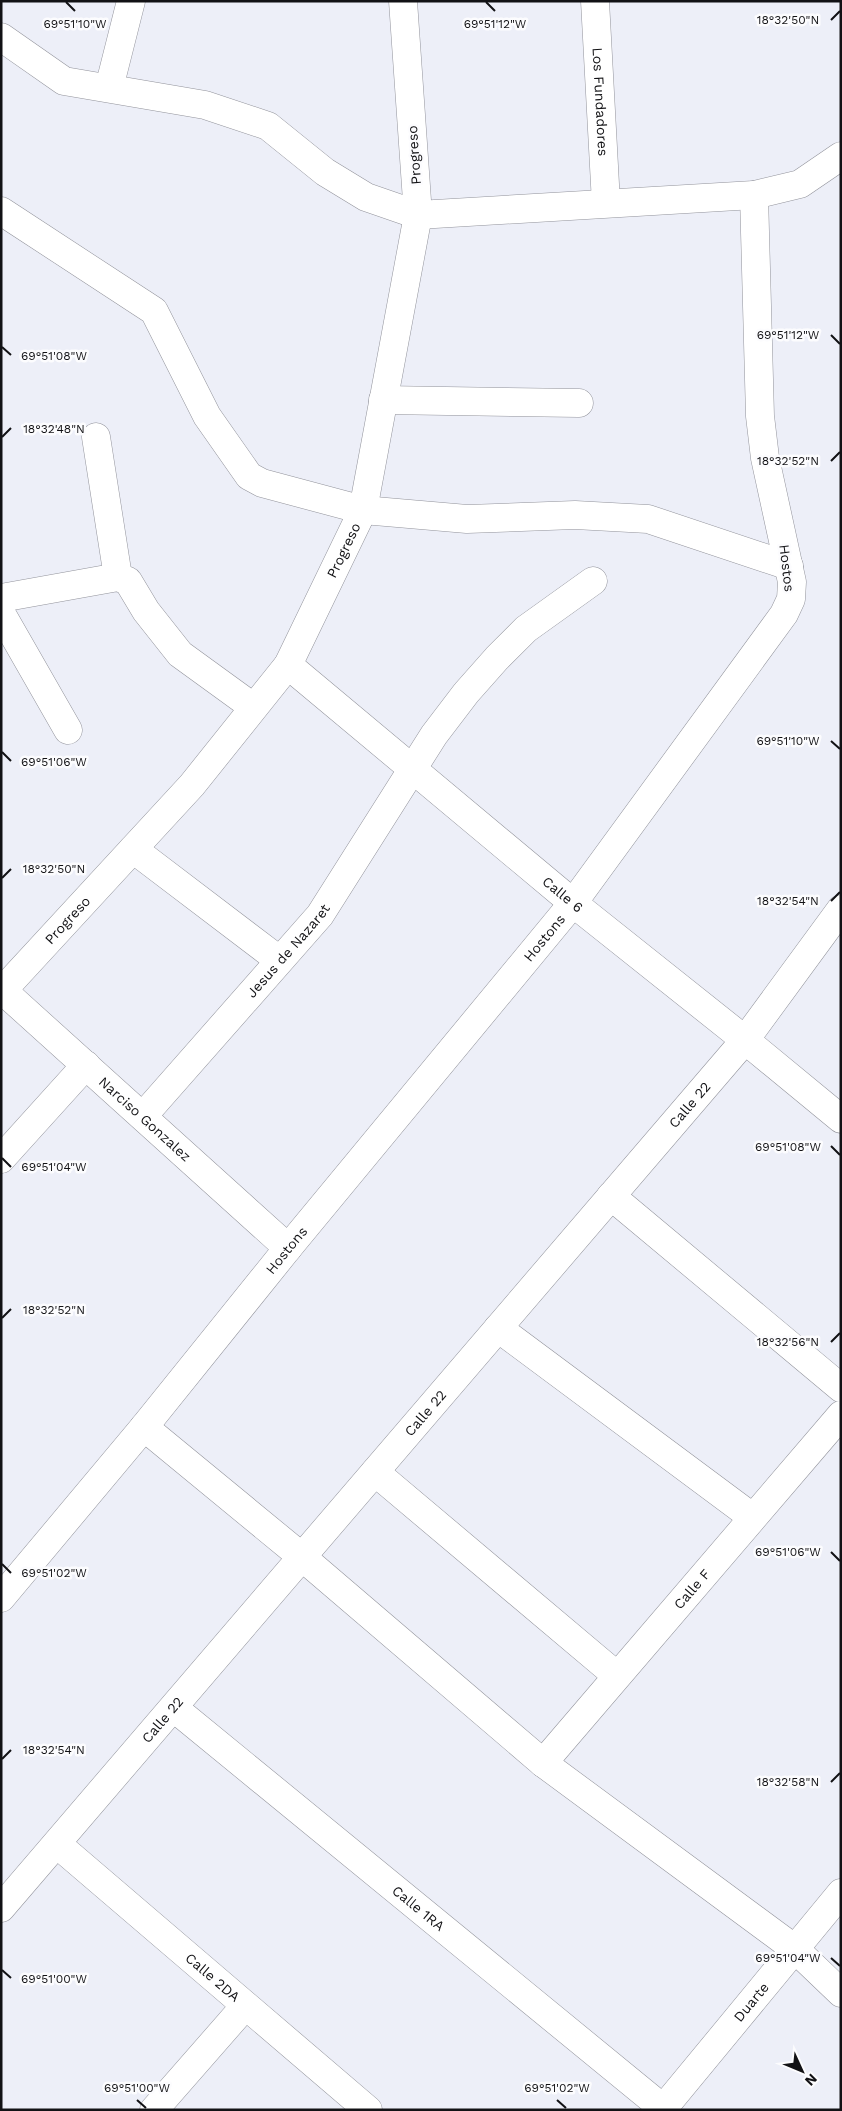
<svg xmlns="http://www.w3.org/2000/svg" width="842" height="2111" viewBox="0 0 842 2111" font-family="'Work Sans',sans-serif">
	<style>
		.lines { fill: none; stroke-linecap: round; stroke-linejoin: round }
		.minor-casing { stroke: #92939b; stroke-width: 29 }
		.minor { stroke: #fff; stroke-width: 28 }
		.ticks { fill: none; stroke: #121215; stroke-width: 2 }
		.labels { text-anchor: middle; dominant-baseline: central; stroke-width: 5; stroke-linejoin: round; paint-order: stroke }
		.street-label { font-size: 14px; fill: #121215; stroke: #fcfcfe }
		.ticks-label { font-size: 12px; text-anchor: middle; fill: #121215; stroke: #fcfcfe; stroke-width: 5; stroke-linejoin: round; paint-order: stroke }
	</style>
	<rect width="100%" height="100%" fill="#edeff8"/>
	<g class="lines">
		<g class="minor-casing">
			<g id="minor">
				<path id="s1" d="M595 1 606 203"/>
				<path d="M1 37 64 81 205 105 268 126 325 172 366 197 418 215 754 195 800 184 841 156"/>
				<path d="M109 88 131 1"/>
				<path d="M1 211 154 311 207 416 249 476 262 483 363 510 467 519 575 515 648 519 789 566"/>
				<path d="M383 400 579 403"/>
				<path d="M96 437 118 577"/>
				<path d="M1 598 118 577 128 581 146 611 180 654 253 707"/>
				<path d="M1 613 68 730"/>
				<path id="s2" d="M288 665 573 903 745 1040 841 1119"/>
				<path d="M133 849 279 960"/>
				<path id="s3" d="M1 989 288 1248"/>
				<path id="s4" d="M3 990 192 785 288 665 363 510 418 215 403 1"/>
				<path id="s5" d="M143 1116 320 915 434 735 466 693 497 658 526 629 593 581"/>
				<path d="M1 1159 86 1065"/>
				<path d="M611 1196 841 1388"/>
				<path d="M498 1328 752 1517"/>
				<path d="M144 1427 302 1557 543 1763 795 1949 841 1993"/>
				<path d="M375 1472 616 1675"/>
				<path id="s6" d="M1 1598 144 1427 288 1248 573 903 784 614 791 599 792 582 765 458 760 416 754 195"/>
				<path id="s7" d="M174 1708 665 2110"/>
				<path id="s8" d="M543 1763 841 1415"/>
				<path id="s9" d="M57 1844 368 2110"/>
				<path id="s10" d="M1 1908 745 1040 841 909"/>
				<path d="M154 2110 245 2006"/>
				<path id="s11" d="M662 2110 841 1893"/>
			</g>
		</g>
		<use href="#minor" class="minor"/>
	</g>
	<path class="ticks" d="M66 2 75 11M486 2 495 11M831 20 840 11M831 335 840 344M2 347 11 355M2 437 11 428M831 461 840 452M831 741 840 749M2 752 11 761M2 878 11 869M831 901 840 892M831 1146 840 1155M2 1158 11 1167M2 1318 11 1309M831 1342 840 1333M831 1552 840 1561M2 1564 11 1573M2 1759 11 1750M831 1782 840 1773M831 1958 840 1966M2 1970 11 1978M137 2100 146 2108M557 2100 566 2108"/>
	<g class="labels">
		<g class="street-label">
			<text stroke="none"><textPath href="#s1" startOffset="101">Los Fundadores</textPath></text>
			<text transform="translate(414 155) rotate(-94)">Progreso</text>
			<text stroke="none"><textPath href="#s4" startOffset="560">Progreso</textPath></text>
			<text transform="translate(787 568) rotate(83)">Hostos</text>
			<text stroke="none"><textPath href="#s2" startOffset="358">Calle 6</textPath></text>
			<text stroke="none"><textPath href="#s4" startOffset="95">Progreso</textPath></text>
			<text stroke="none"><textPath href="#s6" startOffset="855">Hostons</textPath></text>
			<text stroke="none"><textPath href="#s5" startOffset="220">Jesus de Nazaret</textPath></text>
			<text stroke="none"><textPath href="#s10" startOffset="1058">Calle 22</textPath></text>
			<text stroke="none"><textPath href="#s3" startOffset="194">Narciso Gonzalez</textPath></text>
			<text stroke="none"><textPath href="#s6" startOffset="450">Hostons</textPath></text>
			<text stroke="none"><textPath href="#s10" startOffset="652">Calle 22</textPath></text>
			<text stroke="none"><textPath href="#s8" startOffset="229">Calle F</textPath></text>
			<text stroke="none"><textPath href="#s10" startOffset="248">Calle 22</textPath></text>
			<text stroke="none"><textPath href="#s7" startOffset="316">Calle 1RA</textPath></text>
			<text stroke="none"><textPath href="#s9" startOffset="205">Calle 2DA</textPath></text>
			<text stroke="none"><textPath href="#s11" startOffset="140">Duarte</textPath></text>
		</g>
	</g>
	<g class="ticks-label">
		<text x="788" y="24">18°32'50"N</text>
		<text x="75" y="28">69°51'10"W</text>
		<text x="495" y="28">69°51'12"W</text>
		<text x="788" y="339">69°51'12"W</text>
		<text x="54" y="360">69°51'08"W</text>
		<text x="54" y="433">18°32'48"N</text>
		<text x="788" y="465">18°32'52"N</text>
		<text x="788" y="745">69°51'10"W</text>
		<text x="54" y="766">69°51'06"W</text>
		<text x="54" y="873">18°32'50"N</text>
		<text x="788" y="905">18°32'54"N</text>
		<text x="788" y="1151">69°51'08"W</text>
		<text x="54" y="1171">69°51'04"W</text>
		<text x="54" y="1314">18°32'52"N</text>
		<text x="788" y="1346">18°32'56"N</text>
		<text x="788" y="1556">69°51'06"W</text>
		<text x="54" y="1577">69°51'02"W</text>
		<text x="54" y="1754">18°32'54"N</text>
		<text x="788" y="1786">18°32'58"N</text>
		<text x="788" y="1962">69°51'04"W</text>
		<text x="54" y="1983">69°51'00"W</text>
		<text x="137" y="2092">69°51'00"W</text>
		<text x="557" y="2092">69°51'02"W</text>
	</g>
	<rect width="842" height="2111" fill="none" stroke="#121215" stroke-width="5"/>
	<g transform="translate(802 2071) rotate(134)" stroke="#fcfcfe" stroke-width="4" paint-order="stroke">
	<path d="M0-4L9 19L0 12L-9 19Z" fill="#121215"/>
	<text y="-8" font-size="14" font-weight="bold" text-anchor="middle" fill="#121215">N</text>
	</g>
</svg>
